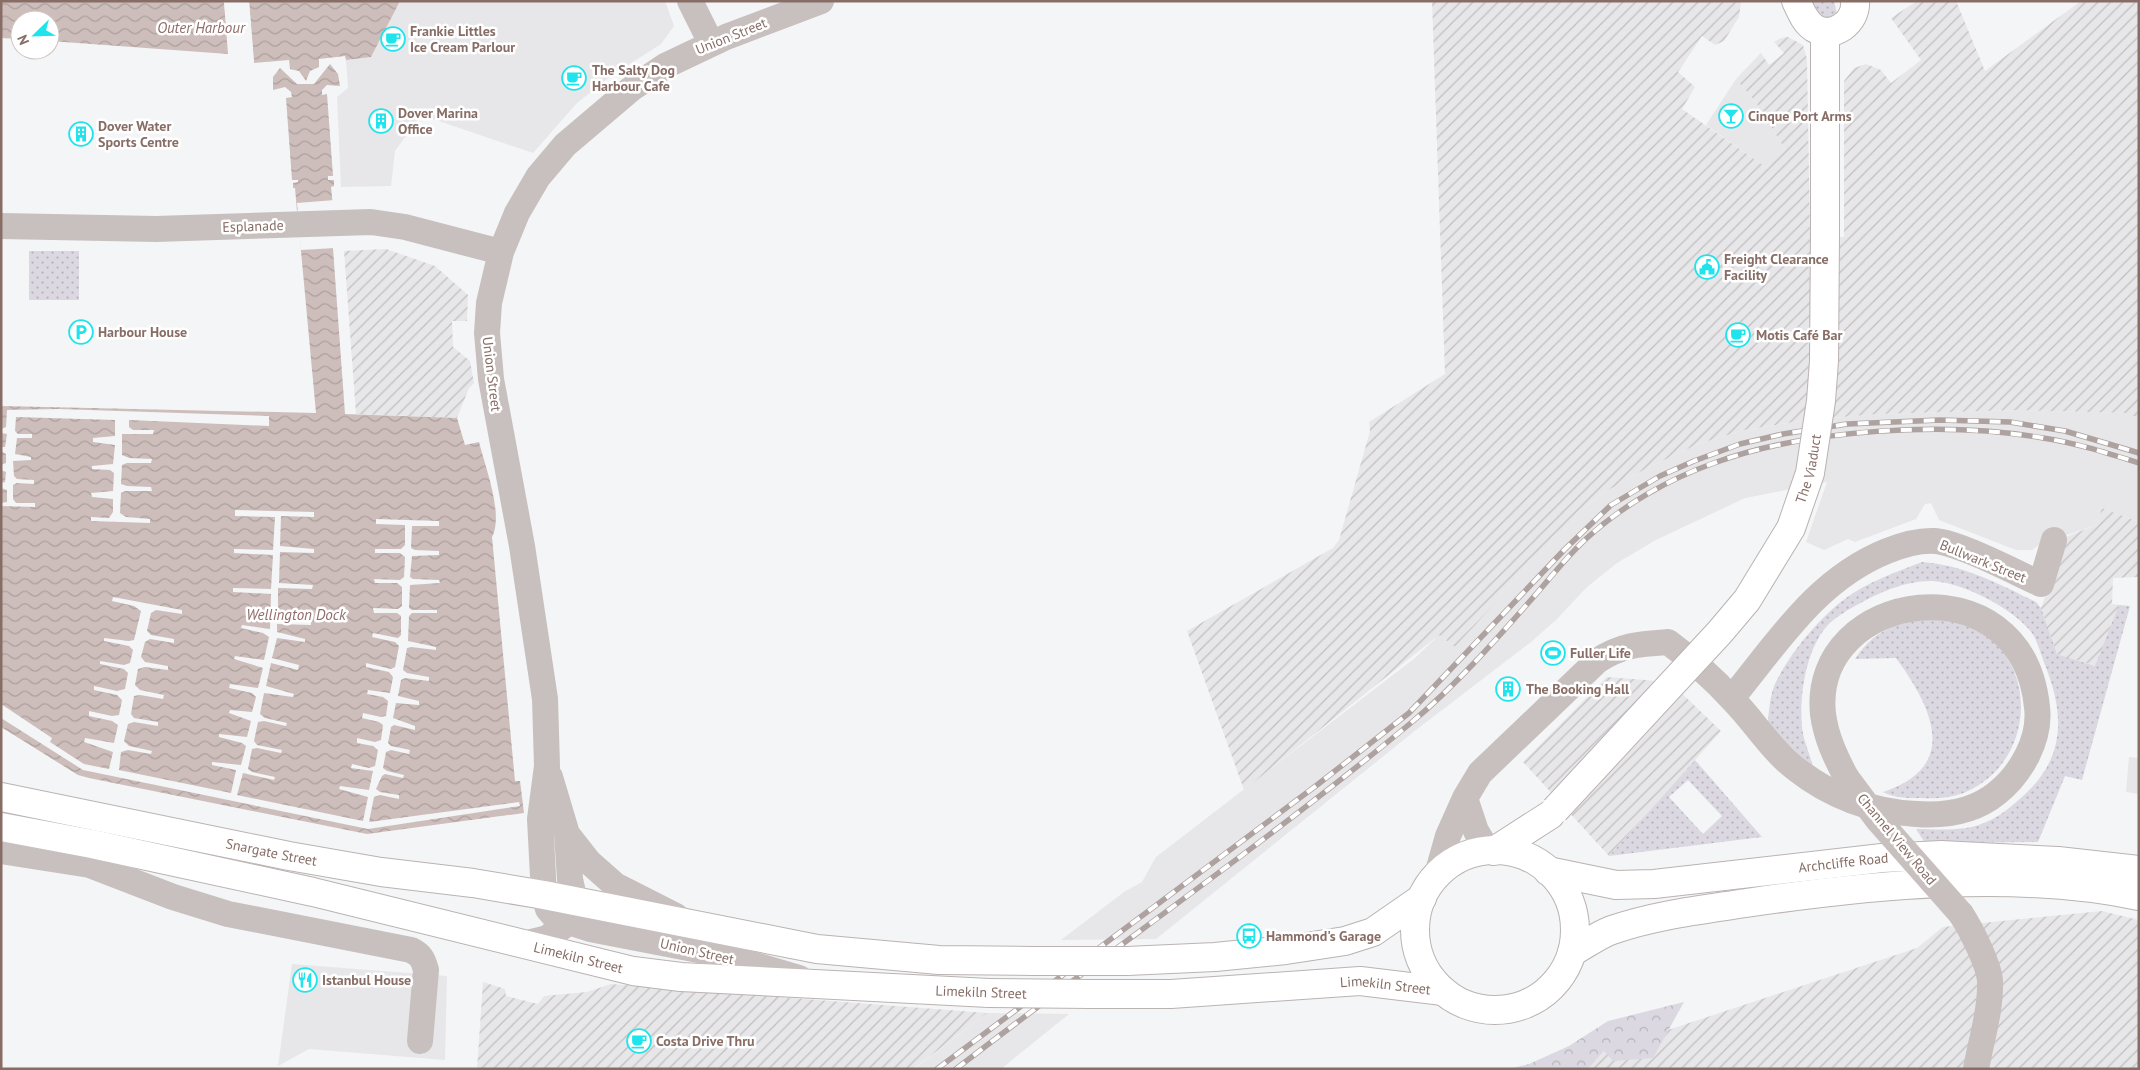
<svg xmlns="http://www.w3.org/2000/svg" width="2140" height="1070" viewBox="0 0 2140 1070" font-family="'PT Sans',sans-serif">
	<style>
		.built { fill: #e7e6e8 }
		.industrial { fill: url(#industrial-furrows) }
		.green { fill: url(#green-dots); fill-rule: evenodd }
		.forest { fill: url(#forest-crowns) }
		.water { fill: url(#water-waves) }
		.pier { fill: #f4f5f7 }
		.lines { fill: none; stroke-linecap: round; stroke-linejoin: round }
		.highway-casing { stroke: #bab3b1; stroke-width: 30 }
		.minor { stroke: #c7c0be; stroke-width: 26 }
		.highway { stroke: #fff; stroke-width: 28 }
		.rail-casing { stroke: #ada29f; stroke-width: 5.5 }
		.rail { stroke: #fff; stroke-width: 4; stroke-dasharray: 11; stroke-linecap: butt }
		.highway-bridge-casing { stroke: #bab3b1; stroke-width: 30; stroke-linecap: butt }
		.minor-bridge { stroke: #c7c0be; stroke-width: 26 }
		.highway-bridge { stroke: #fff; stroke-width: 28 }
		.labels { text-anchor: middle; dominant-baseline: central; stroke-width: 5; stroke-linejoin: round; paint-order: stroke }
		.poi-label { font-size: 14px; font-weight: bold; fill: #876d65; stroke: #fff; text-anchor: start }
		.street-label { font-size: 14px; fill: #876d65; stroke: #fff }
		.water-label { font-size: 15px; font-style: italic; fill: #916d6a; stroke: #fff }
	</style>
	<defs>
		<pattern id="industrial-furrows" width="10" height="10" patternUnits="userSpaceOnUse" patternTransform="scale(1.25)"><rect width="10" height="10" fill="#e7e6e8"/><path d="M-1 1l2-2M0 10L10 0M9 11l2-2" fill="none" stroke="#c1bfc0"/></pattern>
		<pattern id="green-dots" width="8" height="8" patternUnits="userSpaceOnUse" patternTransform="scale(1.25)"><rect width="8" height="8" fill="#dbd8e1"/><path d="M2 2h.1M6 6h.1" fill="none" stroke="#b7b3ba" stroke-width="1.8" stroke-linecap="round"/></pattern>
		<pattern id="forest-crowns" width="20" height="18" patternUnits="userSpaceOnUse" patternTransform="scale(1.25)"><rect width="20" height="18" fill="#dbd8e1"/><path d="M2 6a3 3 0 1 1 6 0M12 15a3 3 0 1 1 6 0" fill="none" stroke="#b7b3ba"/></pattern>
		<pattern id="water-waves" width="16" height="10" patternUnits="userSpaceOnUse" patternTransform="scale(1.25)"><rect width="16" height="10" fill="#cdbebc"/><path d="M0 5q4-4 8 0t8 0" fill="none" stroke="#ac9f9c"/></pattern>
	</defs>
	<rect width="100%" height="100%" fill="#f4f5f7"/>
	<path class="built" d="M400 1H665L674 26 661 44 611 76 577 103 533 153 421 115 395 151 391 186 341 187 337 97 348 88 346 60 371 57Z
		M1736 79 1755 101 1785 149 1770 161 1767 168 1706 125Z
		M2018 410 2127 413 2139 418V522L2102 508 2096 525 2039 545 2032 550H2016L1939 520 1931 503 1925 504 1916 519 1855 542 1848 539 1824 550 1806 542 1827 482 1745 498 1656 540 1617 563 1587 587 1556 620 1531 642 1416 730 1156 939 1061 940 1124 892 1142 882 1156 857 1415 658 1439 635 1455 647 1563 524 1600 495 1645 469 1698 444 1744 430 1807 420 1878 414Z
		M2129 757 2139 758V794L2126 792Z
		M292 964 447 976 445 1060 309 1049 278 1066Z
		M987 1013 1069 1014 1001 1069H914Z"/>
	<path class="industrial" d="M1432 1H1741L1739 17 1724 41 1715 45 1702 36 1678 72 1695 87 1682 109 1767 168 1770 161 1785 149 1755 101 1736 79 1761 53 1769 65 1784 53 1774 42 1781 38 1788 37 1803 45 1807 59 1810 236 1844 237V81L1854 68 1866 64 1881 70 1891 83 1921 60 1891 18 1917 1H1956L1985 71 2081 1H2139V418L2126 413 2018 410 1878 414 1807 420 1744 430 1698 444 1645 469 1600 495 1577 513 1455 647 1439 635 1244 790 1187 631 1333 548 1339 540 1370 431 1369 422 1445 374Z
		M386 249 435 266 468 295 467 321H452L453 347 470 361 474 383 469 388 457 418 356 414 344 251Z
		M2102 508 2139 522V577L2113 578 2112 604 2119 605 2096 666 2057 654 2041 608 2066 537 2096 525Z
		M1607 677 1670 682 1721 731 1609 856 1523 762Z
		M2102 911 2139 920V1069H1588L1604 1051 1917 948 1943 927Z
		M483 982 505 989 506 996 538 1004 544 996 587 992 611 984 987 1013 913 1069H477Z"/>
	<path class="green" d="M1811 1H1834L1839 22 1826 24Z
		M29 251H79V300H29Z
		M1922 562C1964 565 1999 584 2036 602L2041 608 2057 654 2095 666 2119 605 2130 606 2082 780 2065 776 2038 842 1925 843 1916 829C1938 829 1963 832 1984 823 1995 819 2006 811 2015 803 2064 764 2067 720 2045 665 2041 655 2038 642 2032 633 2014 609 1964 583 1933 581 1906 580 1878 593 1855 606 1846 611 1834 618 1827 626 1806 650 1799 695 1802 727 1803 740 1810 754 1813 767L1783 740 1768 722C1769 709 1770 696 1775 684 1790 652 1825 610 1855 592 1876 579 1899 571 1922 562Z
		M1941 617C1954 623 1975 627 1987 636 2040 677 2029 763 1968 791 1953 798 1936 799 1920 798 1907 798 1894 798 1883 792 1962 766 1931 706 1896 658L1855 659C1878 624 1903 623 1941 617Z
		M1695 760 1762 837 1609 856ZM1688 780 1722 816 1703 834 1669 797Z"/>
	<path class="forest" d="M1684 1002 1653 1058 1613 1061 1604 1051 1588 1069H1508L1529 1064 1569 1046 1608 1021Z"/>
	<path class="water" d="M1 1H224L228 54 50 41V20H20V39L1 38Z
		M249 1H400L371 57 346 60 345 56 319 59V67L310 71 306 81 299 71 290 69 289 60 254 63Z
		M330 64 338 74 340 86 327 85 322 90V95L327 94 333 176H328V180H334V186L331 187 333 207H330L345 414 457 418 465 445 479 442C485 466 504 515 492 537L515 781H520L524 813 367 834 89 778 78 775 1 727V406L316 413 301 251 300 211H297L295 188H293V183L298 182V180H292L286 98 292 97 291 92 285 87 273 90V77L280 68 297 84H314Z"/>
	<path class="pier" d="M224 1H226L231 53 229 56Z
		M247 1H249L254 63H252Z
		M335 200V207L333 209 335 248 301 250 297 203Z
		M58 409 269 416V426L129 420V427L133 430H154L153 434H122V455L129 458 152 459 151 463H127L122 465 121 484 127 486 151 487 152 491H125L121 493 120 513 126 517 150 519V523L91 521V517L109 518 113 512V499L92 497 91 493 113 491 114 473 110 470 92 469V466L113 464 115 445 93 442V438L115 436V420L16 417 15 431 18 434H32V438H17L15 454 31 457V460L13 461 14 476 17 479 34 480V484L17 483 13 485V499L16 503H35V507L1 506V503L7 502V490L1 488V483L5 482 6 472 1 470V465L6 463V454L1 451V447H5L7 434 1 433V429L6 427 7 410Z
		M235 510 314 512V517L281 516 280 546 314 549V553L280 552 279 583 313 585 312 589 278 588V619L311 620V625L277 624V632L305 639V642L277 638 272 658 299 665 298 670 271 663 266 686 294 694 293 697 264 693 260 714 265 718 287 723 286 726 264 721 258 722 254 741 257 745 282 750 281 753 257 748 252 749 248 769 252 772 275 777 274 780 243 773 237 795 363 821 368 797 339 789 340 786 369 790 373 771 351 768 352 764 369 768 375 766 378 750 373 746 357 743V738L375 742 381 740 383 725 379 722 362 718 363 713 381 717 386 716 388 701 383 697 367 694 368 690 390 693 393 677 389 672 366 667V663L391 669 395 667 399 646 395 642 372 637 373 633 398 638 401 635V616L397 613H374L373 608 398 609 402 606V587L397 583H375L374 579 400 580 404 577 405 557 400 553H375V549H401L405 545V525L376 524V519L439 521V526H412L411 548 415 550 439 551V555L412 556 410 577 413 579 439 580 440 583 410 585 409 608 412 610H437V613H412L409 616 408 641 436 647V650L411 647 407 648 403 670 407 673 429 677V681L405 678 401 680 398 696 419 701V705L396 703 393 718 415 726V730L394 725 391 727 388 743 391 746 410 750 409 754 391 750 386 752 383 768 387 771 404 775 403 778 385 774 382 776 376 789 380 792 399 795V799L380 795 374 797 369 822 519 802 520 806 368 829 83 770 1 718V704L52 738 50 742 84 764 109 769 113 752 84 742 85 738 114 743 118 725 112 721 89 716V711L112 716 119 715 122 700 117 695 94 690V686L117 691 125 689 128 673 124 669 100 664V661L124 665 130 663 133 650 129 646 104 641V638L129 641 134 640 141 611 134 606 112 601 113 597 182 610V614L156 610 151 613 147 631 151 635 174 639V643L150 639 145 642 141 657 145 662 168 666V670L145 667 138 669 135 685 140 690 164 695 163 699 140 695 134 696 131 714 134 718 158 722V726L134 722 128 724 124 741 129 746 152 751 151 754 128 750 121 752 119 770 231 793 236 770 212 765V762L241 765 246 746 242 743 219 737V734L247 737 251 721 229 713 230 710 252 712 256 697 252 693 229 688 230 684 258 688 263 668 234 659 235 656 264 660 269 637 263 633 241 628 242 625 270 629 271 594 233 592V588L271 589 273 555 234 553V549L273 550 275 517 235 516Z"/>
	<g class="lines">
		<g class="highway-casing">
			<g id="highway">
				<path d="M1796 1C1801 11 1804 21 1814 28 1833 40 1857 22 1855 1"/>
				<path d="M1825 32V236"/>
				<path id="s1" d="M1 797 289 856 381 872 473 883 544 895 817 949 939 960 1033 961"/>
				<path id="s2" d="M1 827 92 844 313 892 633 971 681 977 989 993"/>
				<circle cx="1495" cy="930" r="80"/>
				<path d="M1494 851 1550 815"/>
				<path id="s3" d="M1548 871 1616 885 1654 884 1882 858 1941 855 2058 861 2139 870"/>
				<path d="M1572 952C1585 945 1598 935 1612 930 1655 915 1700 910 1746 903 1869 885 2015 870 2139 896"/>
				<path d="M1127 961 1215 957 1286 950 1345 941 1373 932 1422 898"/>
				<path id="s4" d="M1090 994H1171L1360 981 1443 991"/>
			</g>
		</g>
		<path class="minor" d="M690 1 711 43
			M1 226 156 229 371 222 405 227 501 252
			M1732 698C1778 642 1817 579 1887 551 1902 545 1919 540 1935 541 1960 543 2016 573 2041 584L2054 540
			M1465 798 1476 831 1488 851
			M567 834 589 862 615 885 676 916
			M1 851 90 865 173 897 228 914 411 950C421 955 423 959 426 970L420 1041
			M1437 875 1448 836 1465 798 1480 773 1597 661C1621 645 1639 644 1668 642 1691 659 1713 678 1732 699 1754 721 1771 750 1796 769 1830 796 1872 812 1916 814 1944 816 1974 812 1997 793 2021 774 2041 739 2037 707 2022 557 1810 590 1823 714 1826 737 1835 756 1846 777
			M1961 914C1971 929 1989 965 1990 981 1991 1010 1981 1041 1976 1069
			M523 944 547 938 568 923 575 902 570 879 567 834 550 777
			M799 978 714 953 590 929 556 918 548 909 544 895 540 819 547 766 545 699 522 546 491 379 487 333 489 303 501 252 517 213 538 177 565 145 631 89 665 66 726 37 821 1"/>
		<use href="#highway" class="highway"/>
		<g class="rail-casing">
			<path id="rail" d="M937 1069 1317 785 1409 713 1564 550 1611 505 1660 476 1694 461 1740 444 1783 434 1847 424 1940 420 2010 422 2065 431 2139 453
				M956 1069C1107 952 1265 844 1412 722 1455 686 1493 643 1530 601 1549 580 1566 557 1587 538 1623 505 1669 479 1714 463 1807 429 1946 421 2043 438 2076 443 2107 453 2139 463"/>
		</g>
		<use href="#rail" class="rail"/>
		<g class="highway-bridge-casing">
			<g id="highway-bridge">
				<path id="s5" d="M1555 810 1720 632 1747 600 1791 528 1810 473 1821 401 1824 361 1825 236"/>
				<path d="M1033 961H1127"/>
				<path d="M989 993 1090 994"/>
			</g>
		</g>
		<path class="minor-bridge" d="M1846 777 1878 820 1961 914"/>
		<use href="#highway-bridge" class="highway-bridge"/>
	</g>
	<defs>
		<g id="cafe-ring" transform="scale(1.25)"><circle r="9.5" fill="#fff" stroke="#20e4eb" stroke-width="1.5"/><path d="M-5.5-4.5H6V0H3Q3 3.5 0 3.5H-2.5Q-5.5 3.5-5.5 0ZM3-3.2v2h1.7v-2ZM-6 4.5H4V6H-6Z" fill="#20e4eb"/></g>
		<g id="bar-ring" transform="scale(1.25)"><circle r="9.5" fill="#fff" stroke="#20e4eb" stroke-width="1.5"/><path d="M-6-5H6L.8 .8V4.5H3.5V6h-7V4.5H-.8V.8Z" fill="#20e4eb"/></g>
		<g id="building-ring" transform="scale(1.25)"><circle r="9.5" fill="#fff" stroke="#20e4eb" stroke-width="1.5"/><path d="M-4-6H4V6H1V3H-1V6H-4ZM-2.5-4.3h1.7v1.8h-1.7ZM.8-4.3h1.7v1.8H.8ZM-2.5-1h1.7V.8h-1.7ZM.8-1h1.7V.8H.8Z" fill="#20e4eb"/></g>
		<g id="civic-ring" transform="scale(1.25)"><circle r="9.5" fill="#fff" stroke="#20e4eb" stroke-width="1.5"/><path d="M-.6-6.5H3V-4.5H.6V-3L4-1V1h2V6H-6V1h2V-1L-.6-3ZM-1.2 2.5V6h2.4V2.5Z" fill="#20e4eb"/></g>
		<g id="parking-ring" transform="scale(1.25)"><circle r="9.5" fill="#fff" stroke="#20e4eb" stroke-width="1.5"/><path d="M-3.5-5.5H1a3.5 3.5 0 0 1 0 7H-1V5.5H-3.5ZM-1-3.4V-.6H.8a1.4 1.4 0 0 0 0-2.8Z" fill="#20e4eb"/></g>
		<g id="stadium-ring" transform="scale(1.25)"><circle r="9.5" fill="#fff" stroke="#20e4eb" stroke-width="1.5"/><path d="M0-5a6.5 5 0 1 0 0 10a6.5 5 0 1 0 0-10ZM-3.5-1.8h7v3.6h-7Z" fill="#20e4eb"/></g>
		<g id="bus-ring" transform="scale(1.25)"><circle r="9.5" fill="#fff" stroke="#20e4eb" stroke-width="1.5"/><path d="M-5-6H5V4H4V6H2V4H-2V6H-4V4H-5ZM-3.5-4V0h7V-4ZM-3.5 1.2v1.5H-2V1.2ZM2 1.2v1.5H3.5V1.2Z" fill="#20e4eb"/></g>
		<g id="restaurant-ring" transform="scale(1.25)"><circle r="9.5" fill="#fff" stroke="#20e4eb" stroke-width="1.5"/><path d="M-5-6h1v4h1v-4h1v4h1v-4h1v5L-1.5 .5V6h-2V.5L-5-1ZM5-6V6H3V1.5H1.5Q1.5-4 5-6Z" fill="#20e4eb"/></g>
	</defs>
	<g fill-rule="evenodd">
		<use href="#cafe-ring" x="393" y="39"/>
		<use href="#cafe-ring" x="574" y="78"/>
		<use href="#bar-ring" x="1731" y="116"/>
		<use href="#building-ring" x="381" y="121"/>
		<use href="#building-ring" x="81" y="134"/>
		<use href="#civic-ring" x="1707" y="267"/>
		<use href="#parking-ring" x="81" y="332"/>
		<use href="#cafe-ring" x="1738" y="335"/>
		<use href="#stadium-ring" x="1553" y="653"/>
		<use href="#building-ring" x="1508" y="689"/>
		<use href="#bus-ring" x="1249" y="936"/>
		<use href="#restaurant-ring" x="305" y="980"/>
		<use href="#cafe-ring" x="639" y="1041"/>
	</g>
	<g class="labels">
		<g class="poi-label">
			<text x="410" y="31">Frankie Littles<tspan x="410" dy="16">Ice Cream Parlour</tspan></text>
			<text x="592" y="70">The Salty Dog<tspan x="592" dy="16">Harbour Cafe</tspan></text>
			<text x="398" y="113">Dover Marina<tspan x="398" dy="16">Office</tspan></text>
			<text x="1748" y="116">Cinque Port Arms</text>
			<text x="98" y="126">Dover Water<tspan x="98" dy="16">Sports Centre</tspan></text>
			<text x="1724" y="259">Freight Clearance<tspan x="1724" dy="16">Facility</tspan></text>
			<text x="98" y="332">Harbour House</text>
			<text x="1756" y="335">Motis Café Bar</text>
			<text x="1570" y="653">Fuller Life</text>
			<text x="1526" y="689">The Booking Hall</text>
			<text x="1266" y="936">Hammond's Garage</text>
			<text x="322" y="980">Istanbul House</text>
			<text x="656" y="1041">Costa Drive Thru</text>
		</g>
		<g class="street-label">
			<text transform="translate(731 36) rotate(-22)">Union Street</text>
			<text transform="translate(253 226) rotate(-2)">Esplanade</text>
			<text transform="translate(492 374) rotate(83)">Union Street</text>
			<text stroke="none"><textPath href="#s5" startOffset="431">The Viaduct</textPath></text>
			<text transform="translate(1983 561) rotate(22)">Bullwark Street</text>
			<text transform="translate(1897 839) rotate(50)">Channel View Road</text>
			<text stroke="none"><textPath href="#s1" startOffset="276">Snargate Street</textPath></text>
			<text stroke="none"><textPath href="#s3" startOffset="298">Archcliffe Road</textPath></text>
			<text transform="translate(697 951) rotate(13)">Union Street</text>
			<text stroke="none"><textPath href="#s2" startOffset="592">Limekiln Street</textPath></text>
			<text stroke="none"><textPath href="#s4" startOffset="296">Limekiln Street</textPath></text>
			<text transform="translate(981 992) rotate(2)">Limekiln Street</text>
		</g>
		<g class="water-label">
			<text x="201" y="27">Outer Harbour</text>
			<text x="296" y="614">Wellington Dock</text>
		</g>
	</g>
	<rect width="2140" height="1070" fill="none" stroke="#876d65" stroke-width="5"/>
	<g transform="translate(35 35) rotate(247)"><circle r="24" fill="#ffffff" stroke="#cfc5c1"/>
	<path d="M0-4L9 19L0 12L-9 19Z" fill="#20e4eb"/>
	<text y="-8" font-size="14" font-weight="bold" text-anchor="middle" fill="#876d65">N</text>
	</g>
</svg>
